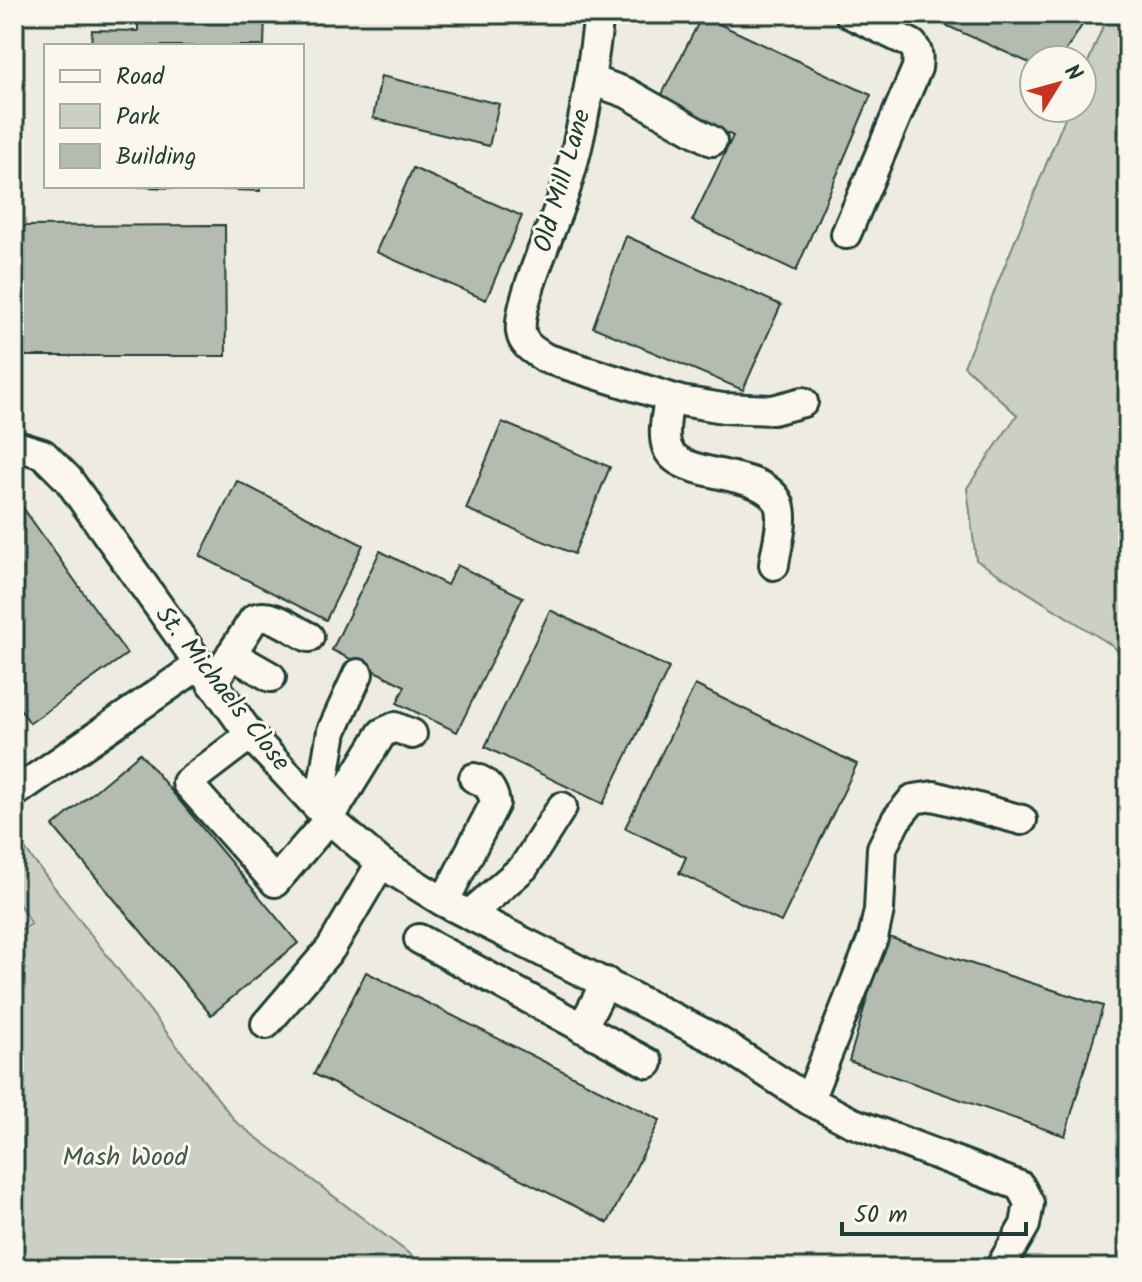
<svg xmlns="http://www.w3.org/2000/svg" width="1142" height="1282" viewBox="0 0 1142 1282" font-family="Kalam,sans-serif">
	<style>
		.green { fill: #cbcfc4; stroke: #75867c; stroke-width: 2 }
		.building { fill: #b4bbb0; stroke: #1f3d34; stroke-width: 2 }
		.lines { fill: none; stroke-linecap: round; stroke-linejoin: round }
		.minor-casing { stroke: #1f3d34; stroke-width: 34 }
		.minor { stroke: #fbf7ec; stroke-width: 28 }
		.labels { text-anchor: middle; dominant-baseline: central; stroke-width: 6; stroke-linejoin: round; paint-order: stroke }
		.street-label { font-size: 26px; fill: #1f3d34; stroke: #fbf7ec }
		.park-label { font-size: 26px; fill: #415a51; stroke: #fbf7ec }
	</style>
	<rect width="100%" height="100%" fill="#eeece1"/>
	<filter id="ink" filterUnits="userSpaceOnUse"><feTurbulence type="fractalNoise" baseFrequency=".0125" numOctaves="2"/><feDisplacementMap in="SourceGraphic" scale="16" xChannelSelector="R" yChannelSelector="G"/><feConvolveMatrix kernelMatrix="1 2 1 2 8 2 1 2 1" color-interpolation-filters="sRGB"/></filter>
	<g filter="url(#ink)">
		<path class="green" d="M1108 14H1128V662L1113 646 976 560 967 488 1017 415 964 366 1069 108H1082V77Z
			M14 835 236 1122 428 1268H14V934L31 924 14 896Z"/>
		<path class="building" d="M138 14H265L264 46H91L92 30 138 31Z
			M921 14H1089L1060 60H1034V65Z
			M702 16 871 95 796 271 692 221 733 136 659 100Z
			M381 76 499 104 489 146 373 118Z
			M14 87H16L18 209H14Z
			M413 168 522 216 486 300 376 252Z
			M114 186H260V191Z
			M225 225 226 356H14V226Z
			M626 236 781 305 743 390 593 327Z
			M502 422 610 467 574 554 466 509Z
			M237 481 363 545 326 620 200 556Z
			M14 495 127 654 30 723 14 700Z
			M380 551 447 585 457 565 523 597 457 732 397 703 405 686 332 650Z
			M550 610 669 668 603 804 485 747Z
			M695 685 857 764 781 922 679 873 686 857 625 828Z
			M140 753 298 943 211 1015 53 826Z
			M885 936 1103 1006 1065 1136 849 1061Z
			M366 972 660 1120 608 1223 314 1074Z"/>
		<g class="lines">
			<g class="minor-casing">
				<path id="minor" d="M599 14C592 71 584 129 567 184 558 218 517 301 521 332 523 346 535 351 545 358L681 401 723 408 773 410 803 402
					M591 80 627 93 712 141
					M846 234 917 68C918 58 919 52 912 44L850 14
					M669 398C667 413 662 433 667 447 679 481 764 467 779 504 785 522 776 547 774 565
					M14 445 43 454 68 479 250 735 329 819 381 863 444 902 715 1039 809 1100 851 1122 1020 1186 1029 1203 1025 1225 1000 1268
					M231 654 271 677
					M212 684 254 619C271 611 292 629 309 637
					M250 735 187 783 275 882 329 819 382 733 395 727 412 734
					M14 793 199 665
					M319 808 332 731 358 674
					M444 902 495 803C493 790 487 782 474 778
					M470 914 524 867 562 807
					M419 939 648 1063
					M266 1024 331 948 381 863
					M582 1028 606 982
					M809 1100 873 938 879 910 882 848 896 820 913 799 934 796 1022 820"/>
			</g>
			<use href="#minor" class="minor"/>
		</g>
	</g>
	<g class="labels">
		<g class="street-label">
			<text transform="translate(563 181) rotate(-74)">Old Mill Lane</text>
			<text transform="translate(222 689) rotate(52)">St. Michaels Close</text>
		</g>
		<g class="park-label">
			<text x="125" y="1158">Mash Wood</text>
		</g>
	</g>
	<rect width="1142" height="1282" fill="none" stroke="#fbf7ec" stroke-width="48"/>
	<rect x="24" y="24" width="1094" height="1234" fill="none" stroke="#1f3d34" stroke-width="3" filter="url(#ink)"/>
	<rect x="44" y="44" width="260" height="144" fill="#fbf7ec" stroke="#a3ada2" stroke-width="2"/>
	<rect x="60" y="70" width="40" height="12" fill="#fbf7ec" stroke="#a3ada2" stroke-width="2"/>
	<text x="116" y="84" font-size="24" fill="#1f3d34">Road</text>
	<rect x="60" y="104" width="40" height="24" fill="#cbcfc4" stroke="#a3ada2" stroke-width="2"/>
	<text x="116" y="124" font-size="24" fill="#1f3d34">Park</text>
	<rect x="60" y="144" width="40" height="24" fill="#b4bbb0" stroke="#a3ada2" stroke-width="2"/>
	<text x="116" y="164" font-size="24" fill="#1f3d34">Building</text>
	<g transform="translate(1058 84) rotate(53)"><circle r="38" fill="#fbf7ec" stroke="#a3ada2" stroke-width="2"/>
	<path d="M0-6L14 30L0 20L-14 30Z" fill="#c8321e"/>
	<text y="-12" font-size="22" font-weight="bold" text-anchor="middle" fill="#1f3d34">N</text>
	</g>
	<path d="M842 1222v12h184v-12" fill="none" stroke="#1f3d34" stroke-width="4"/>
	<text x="854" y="1222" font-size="24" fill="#1f3d34" stroke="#fbf7ec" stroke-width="6" paint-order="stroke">50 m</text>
</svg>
